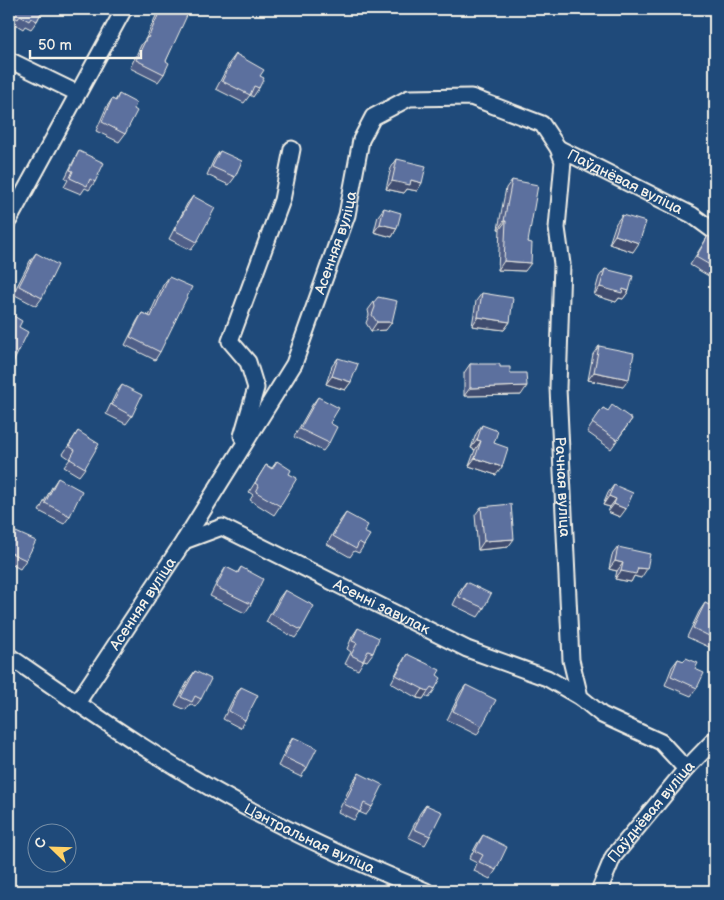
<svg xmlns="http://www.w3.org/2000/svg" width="724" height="900" viewBox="0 0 724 900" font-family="'Balsamiq Sans',sans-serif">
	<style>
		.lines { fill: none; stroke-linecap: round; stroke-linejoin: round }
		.minor-casing { stroke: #f4f1e8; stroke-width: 19 }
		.minor { stroke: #1f4a7a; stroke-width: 15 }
		.wall { fill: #4f5f88; stroke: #f4f1e8 }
		.shaded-wall { fill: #404e6f; stroke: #f4f1e8 }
		.building { fill: #5c6f9e; stroke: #f4f1e8 }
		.labels { text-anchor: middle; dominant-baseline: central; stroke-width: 4; stroke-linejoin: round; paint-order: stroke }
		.street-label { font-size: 15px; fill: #f4f1e8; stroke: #1f4a7a }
	</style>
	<rect width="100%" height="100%" fill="#1f4a7a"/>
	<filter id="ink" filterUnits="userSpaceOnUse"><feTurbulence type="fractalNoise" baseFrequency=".02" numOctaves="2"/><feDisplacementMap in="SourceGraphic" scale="10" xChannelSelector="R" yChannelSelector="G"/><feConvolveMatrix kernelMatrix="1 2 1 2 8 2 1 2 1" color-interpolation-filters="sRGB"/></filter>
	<g filter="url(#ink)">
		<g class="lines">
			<g class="minor-casing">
				<g id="minor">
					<path d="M9 60 77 93"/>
					<path id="s1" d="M558 148 692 215 715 232"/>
					<path d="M9 220 124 9"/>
					<path d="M242 436 256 388 248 362 230 341 282 200 292 149"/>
					<path id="s2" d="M184 541 222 527 467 649 547 678 580 697"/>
					<path id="s3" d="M9 656C93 714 178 774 270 820 320 846 373 869 426 891"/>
					<path id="s4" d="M77 703 184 541 294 364 347 215 361 140 373 117 409 98 471 97 542 124 558 148 563 161 557 228 562 264 558 388 571 660 580 697 602 715 661 742 686 769"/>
					<path id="s5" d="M599 891 613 857 686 769 715 739"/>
				</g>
			</g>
			<use href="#minor" class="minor"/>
		</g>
		<path class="wall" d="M9 9H43L37 21 31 29 25 26 23 29 15 24 13 28 9 26Z
			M159 9H188L166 61 164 74 158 82 130 68 141 45 146 38Z
			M236 54 260 76 259 88 253 97 250 95 244 103 216 89 230 62Z
			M119 94 134 109 125 134 119 142 96 131 106 108 112 99 115 101Z
			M79 151 95 182 89 190 85 188 81 194 64 187 68 180 65 178 74 160Z
			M220 151 235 177 229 185 207 175 214 159Z
			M397 159 417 191 407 189 404 193 386 189 391 168Z
			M512 180 528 242 525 271 498 270 500 229H498L506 188Z
			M193 196 197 242 191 250 169 239 187 204Z
			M384 208 397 228 392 237 374 232 378 216Z
			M622 215 633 252 609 244 616 223Z
			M708 236 715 241V273L712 278 690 265Z
			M36 253 42 298 36 306 13 294 30 261Z
			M605 269 629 291 623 299 619 298 616 302 594 295 599 277Z
			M169 277 160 352 155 360 125 345 137 321 142 313 149 316 163 285Z
			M482 293 510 322 504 330 472 326 476 301Z
			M374 302 386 330 371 331 366 323 369 315 368 310Z
			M599 346 623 387 588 380 593 354Z
			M338 358 351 382 345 390 326 384 332 366Z
			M470 364 500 367 510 373 521 395 464 396V373Z
			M122 385 132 416 126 424 106 414 116 393Z
			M318 397 330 423 329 443 323 451 294 437 312 405Z
			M603 408 608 411 632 419 611 449 587 432Z
			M482 425 494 443 496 475 469 466 475 450 471 448 476 434Z
			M78 431 85 468 79 476 64 467 70 459 63 454Z
			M277 461 289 474 280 506 274 515 250 500 253 495 249 492 266 465 272 468Z
			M58 478 70 516 64 524 39 511 52 487Z
			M614 485 620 517 608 512 610 507 603 505 608 493Z
			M481 507 508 547 478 550 475 515Z
			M346 513 364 532V545L359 553 354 551 350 557 327 544 340 521Z
			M9 532 26 560 20 569 9 563Z
			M618 547 641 578 634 576 631 582 615 579 617 571 609 569 612 555Z
			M226 567 237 573 241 567 251 604 245 613 210 596 220 576Z
			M466 582 484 608 478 617 453 605 460 590Z
			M285 590 301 630 295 638 266 622 279 598Z
			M705 603 715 608V641L711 648 687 637 699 612Z
			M358 628 373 653 367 661 364 660 358 670 345 664 351 652 347 649 352 637Z
			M407 654 437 675 435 689 429 698 425 695 423 699 417 698 391 683 402 662Z
			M686 658 695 669 697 688 691 696 665 685 672 667 678 659 683 661Z
			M195 671 201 699 195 707 190 704 186 710 175 705 189 679Z
			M466 685 482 726 477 735 447 720 460 693Z
			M241 687 245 720 240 728 223 719 235 695Z
			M293 737 307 768 301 777 278 766 288 745Z
			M359 773 372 807 366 815 359 812 354 820 338 812 353 781Z
			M426 805 430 836 425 845 408 837 420 813Z
			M483 835 496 870 490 879 474 871 477 863 469 859 477 844Z"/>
		<path class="shaded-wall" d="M411 180 422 183 417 191 407 189 404 193 386 189 392 181Z
			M504 221H506L500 229H498Z
			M380 224 397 228 392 237 374 232Z
			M615 235 639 243 633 252 609 244Z
			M504 261 531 263 525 271 498 270Z
			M600 287 623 289 629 291 623 299 619 298 616 302 594 295Z
			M478 317 510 322 504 330 472 326Z
			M377 322H392L386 330 371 331Z
			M594 372 629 379 623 387 588 380Z
			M332 376 351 382 345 390 326 384Z
			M527 386 521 395 464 396 470 388Z
			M477 440 481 441 475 450 471 448Z
			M475 458 502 467 496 475 469 466Z
			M609 496 616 499 610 507 603 505Z
			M614 504 626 509 620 517 608 512Z
			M514 539 508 547 478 550 484 541Z
			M615 561 623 563 617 571 609 569Z
			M638 568 647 569 641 578 634 576 631 582 615 579 621 571Z
			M423 689 428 691 423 699 417 698Z"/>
		<path class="building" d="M9 9H43L37 21 31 18 29 21 20 16 18 19 9 14Z
			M161 9H190L166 61 169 63 164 74 136 60 147 37 148 38Z
			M236 54 264 70 260 76 264 78 259 88 254 86 250 95 222 81Z
			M119 94 136 103 134 109 137 111 125 134 102 122 112 99 116 101Z
			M79 151 104 163 95 182 90 179 87 186 70 178 73 171 70 170Z
			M220 151 242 161 235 177 212 167Z
			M397 159 426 166 422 183 411 180 410 185 392 181Z
			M512 180 538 185 528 242 532 243 531 263 504 261 506 221H504Z
			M193 196 215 208 197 242 174 230Z
			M384 208 401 213 397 228 380 224Z
			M622 215 646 222 639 243 615 235Z
			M708 236 715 241V268L696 257Z
			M36 253 58 265 42 298 19 286Z
			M605 269 633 276 629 291 623 289 622 293 600 287Z
			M169 277 192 287 160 352 130 337 142 313 151 317Z
			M482 293 513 298 510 322 478 317Z
			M378 297 397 301 392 322H377L372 315 375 307 374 302Z
			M12 315 22 321 19 327 28 332 9 371V322Z
			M599 346 634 353 629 379 594 372Z
			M338 358 358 364 351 382 332 376Z
			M470 364H500V367H510V373H526L527 386 470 388Z
			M122 385 142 395 132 416 112 405Z
			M318 397 339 408 330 423 337 427 329 443 300 429Z
			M612 405 632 419 617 440 592 423 603 408 608 411Z
			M482 425 498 431 494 443 508 448 502 467 475 458 481 441 477 440Z
			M78 431 99 444 85 468 70 459 75 450 69 446Z
			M277 461 291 470 289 474 297 478 280 506 256 492 259 486 255 483 266 465 272 469Z
			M58 478 82 491 70 516 45 503Z
			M614 485 633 493 626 509 614 504 616 499 609 496Z
			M511 504 514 539 484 541 481 507Z
			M346 513 368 525 364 532 370 535 364 545 359 542 356 549 333 536Z
			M9 532 15 534 16 532 36 541 26 560 9 552Z
			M618 547 650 554 647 569 638 568 636 574 621 571 623 563 615 561Z
			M226 567 238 573 241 567 263 579 251 604 216 587Z
			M466 582 491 594 484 608 459 597Z
			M285 590 314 606 301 630 272 614Z
			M705 603 715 608V639L693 628Z
			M358 628 379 638 373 653 368 651 363 661 351 655 357 643 352 641Z
			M407 654 440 670 437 675 441 678 435 689 431 687 428 691 423 689 396 675Z
			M686 658 698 663 695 669 704 673 697 688 671 676 678 659 684 661Z
			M195 671 211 679 201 699 195 696 192 702 181 697Z
			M466 685 496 700 482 726 453 711Z
			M241 687 258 695 245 720 229 711Z
			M293 737 317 748 307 768 284 757Z
			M359 773 383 785 372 807 364 803 360 812 344 804Z
			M426 805 442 812 430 836 414 829Z
			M483 835 507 847 496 870 479 862 483 855 475 851Z"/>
	</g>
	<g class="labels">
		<g class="street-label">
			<text stroke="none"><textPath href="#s1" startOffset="75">Паўднёвая вуліца</textPath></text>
			<text stroke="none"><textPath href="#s4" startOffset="531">Асенняя вуліца</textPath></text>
			<text stroke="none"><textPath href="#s4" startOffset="1211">Рачная вуліца</textPath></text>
			<text stroke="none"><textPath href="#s4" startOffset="119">Асенняя вуліца</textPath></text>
			<text stroke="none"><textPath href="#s2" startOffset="219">Асенні завулак</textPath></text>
			<text stroke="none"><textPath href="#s5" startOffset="96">Паўднёвая вуліца</textPath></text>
			<text stroke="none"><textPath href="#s3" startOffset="352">Цэнтральная вуліца</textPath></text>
		</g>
	</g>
	<rect width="724" height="900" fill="none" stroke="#1f4a7a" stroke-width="30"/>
	<rect x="15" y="15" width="694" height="870" fill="none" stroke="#f4f1e8" stroke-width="2" filter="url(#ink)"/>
	<g transform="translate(52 848) rotate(293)"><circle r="24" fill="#1f4a7a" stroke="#748da6"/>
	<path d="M0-4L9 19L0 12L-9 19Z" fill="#ffd166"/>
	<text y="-8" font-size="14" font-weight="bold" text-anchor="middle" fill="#f4f1e8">С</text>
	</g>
	<path d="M30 50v8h111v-8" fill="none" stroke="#f4f1e8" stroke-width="2.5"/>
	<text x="38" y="50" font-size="15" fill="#f4f1e8" stroke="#1f4a7a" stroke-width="4" paint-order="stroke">50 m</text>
</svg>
